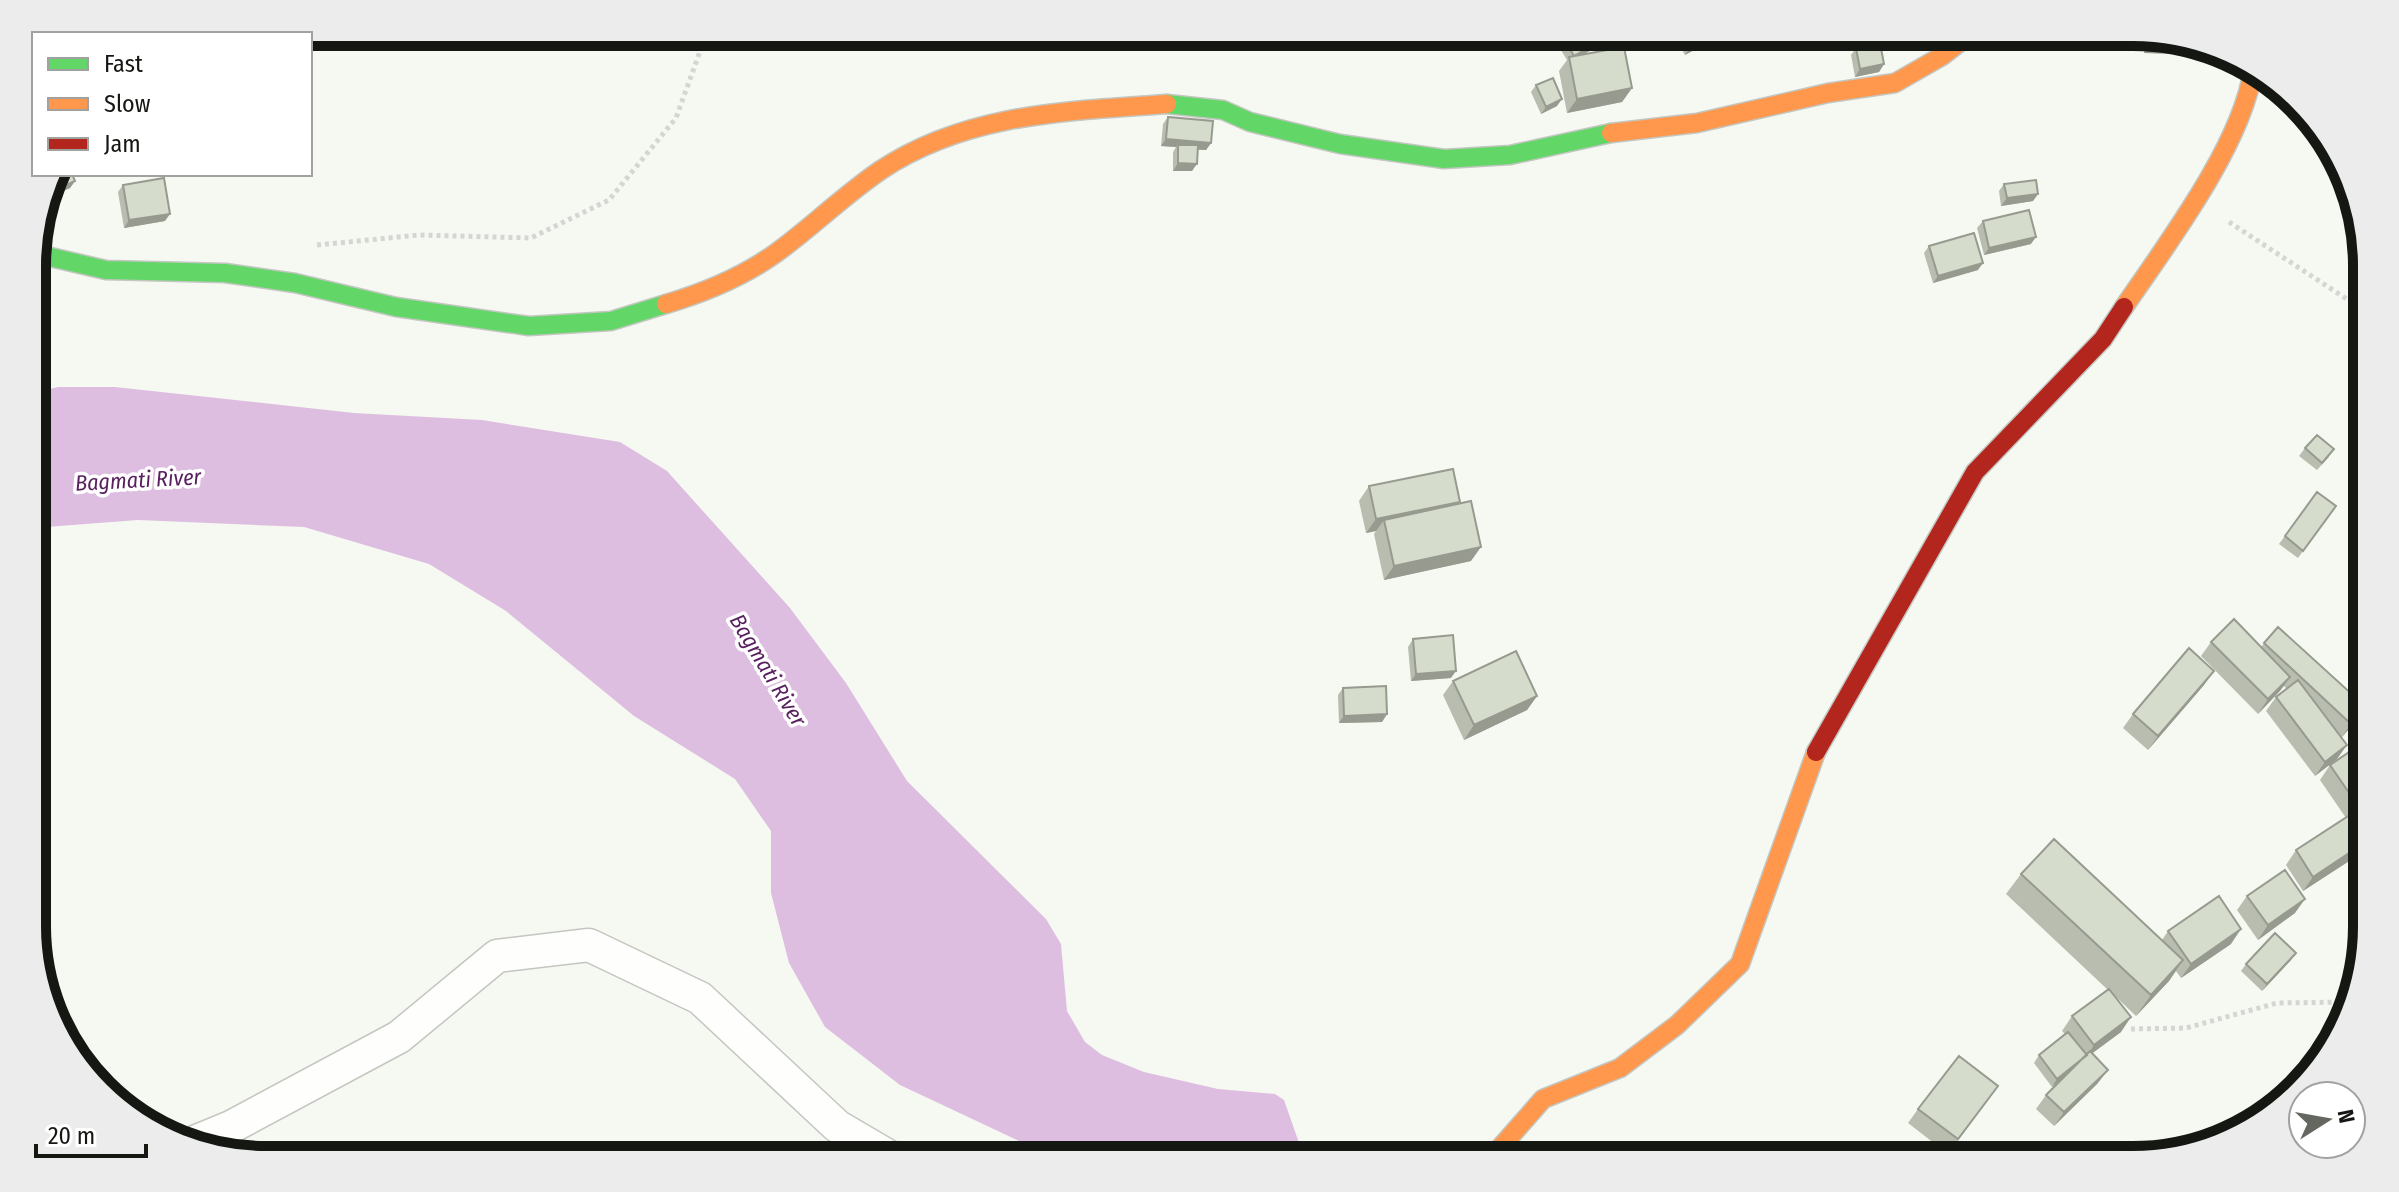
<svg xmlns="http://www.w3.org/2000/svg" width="2399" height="1192" viewBox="0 0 2399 1192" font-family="'Fira Sans Condensed',sans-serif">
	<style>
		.water { fill: #debee0 }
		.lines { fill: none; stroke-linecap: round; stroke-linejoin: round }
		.street-casing { stroke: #c4c6c1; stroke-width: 35 }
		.fast-casing { stroke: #c4c6c1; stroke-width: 21 }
		.slow-casing { stroke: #c4c6c1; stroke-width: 21 }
		.jam-casing { stroke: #c4c6c1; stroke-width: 21 }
		.path { stroke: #d5d6d3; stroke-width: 5; stroke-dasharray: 4 4; stroke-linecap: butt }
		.street { stroke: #fefefd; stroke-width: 32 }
		.fast { stroke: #63d668; stroke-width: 18 }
		.slow { stroke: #ff974d; stroke-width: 18 }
		.jam { stroke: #b3261e; stroke-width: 18 }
		.wall { fill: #b8bdaf }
		.shaded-wall { fill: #969a8f }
		.building { fill: #d6dccc; stroke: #969a8f; stroke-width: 2 }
		.labels { text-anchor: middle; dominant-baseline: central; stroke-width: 7; stroke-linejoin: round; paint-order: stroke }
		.water-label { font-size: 22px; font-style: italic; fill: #59205f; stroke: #fff }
		.rim { fill: none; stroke: #151712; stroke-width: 10 }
	</style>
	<rect width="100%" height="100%" fill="#f6f9f2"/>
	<path class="water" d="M58 387H115L354 413 482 420 620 442 667 471 790 608 846 683 907 781 1046 919 1061 944 1067 1011 1085 1042 1102 1055 1144 1072 1218 1089 1275 1094 1284 1100 1305 1160H1043L1019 1141 900 1085 825 1027 789 963 771 893V831L735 779 634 716 506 611 429 564 304 527 138 520 33 528V393Z"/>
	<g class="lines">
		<g class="street-casing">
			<path id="street" d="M192 1143 231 1127 399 1037 497 956 589 945 700 998 837 1126 895 1160"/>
		</g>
		<g class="fast-casing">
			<path id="fast" d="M1167 104 1223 110 1250 122 1340 144 1444 159 1510 155 1611 133
				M33 253 106 270 225 273 295 283 396 307 529 326 611 321 666 304"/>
		</g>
		<g class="slow-casing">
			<path id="slow" d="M1611 133 1697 123 1828 93 1895 83 1942 56 1973 32
				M666 304C703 293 744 276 776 253 812 227 844 195 881 170 967 113 1068 111 1167 104
				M2124 307C2167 244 2242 145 2253 70
				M1498 1160 1500 1148 1543 1099 1620 1068 1677 1025 1740 964 1816 752"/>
		</g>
		<g class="jam-casing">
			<path id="jam" d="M1816 752 1975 472 2103 339 2124 307"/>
		</g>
		<path class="path" d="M2229 222 2365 311
			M317 245 419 235 531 238 609 200 676 118 707 32
			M2131 1029 2186 1028 2277 1003 2349 1002"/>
		<use href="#street" class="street"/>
		<use href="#fast" class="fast"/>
		<use href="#slow" class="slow"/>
		<use href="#jam" class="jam"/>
	</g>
	<path class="wall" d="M1550 32H1592L1593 49 1583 54 1632 88 1622 102 1567 113 1559 71 1567 60Z
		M1672 32H1720L1716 38 1685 55Z
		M1817 32H1875L1869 41 1820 49Z
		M2145 35 2203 48 2183 47 2178 54 2144 53Z
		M1856 48 1884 64 1879 72 1855 77 1851 55Z
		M1536 85 1557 106 1541 114 1531 92Z
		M1168 117 1211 143 1206 150H1197L1192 171H1173V152L1176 147 1161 146 1163 124Z
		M53 174 75 181 70 188 50 197 48 193Z
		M2004 184 2038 194 2033 201 2001 206 1999 191Z
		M123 185 165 221 124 228 118 192Z
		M1983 221 2031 244 1984 255 1977 228Z
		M1929 246 1978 270 1933 283 1924 253Z
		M2366 401V412L2360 408Z
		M2305 448 2329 457 2317 470 2299 456Z
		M1369 486 1460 502 1458 504 1471 561 1384 580 1374 534 1376 531 1366 533 1359 501Z
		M2317 492 2336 506 2298 558 2279 544Z
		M2278 627 2366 707 2356 721 2342 737 2337 759 2315 776 2266 711 2276 697 2287 689 2284 686 2258 714 2201 656 2211 642 2261 647Z
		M1413 639 1451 678 1411 681 1408 647Z
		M1453 681 1537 696 1527 710 1464 740 1443 695Z
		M2204 685 2148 750 2123 728 2133 714Z
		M1343 688 1387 714 1382 722 1339 723 1338 695Z
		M2366 753 2367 844 2360 854 2303 891 2286 865 2296 850 2346 818 2320 780 2330 765Z
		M2021 874 2162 940 2168 931 2231 944 2181 978 2176 971 2169 981 2136 1016 2114 995 2121 1032 2092 1053 2108 1070 2097 1084 2054 1126 2036 1109 2046 1095 2064 1077 2052 1087 2034 1063 2039 1055 2065 1034 2062 1031 2072 1016 2108 990 2006 894Z
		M2247 896 2295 913 2258 940 2237 910Z
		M2291 960 2262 991 2241 971 2246 964Z
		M1998 1086 1948 1154 1908 1123 1918 1109Z"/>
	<path class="shaded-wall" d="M1718 32H1720L1716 38 1685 55 1690 48Z
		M1847 32H1875L1869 41 1820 49 1830 35Z
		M1598 42 1593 49 1569 63 1574 56Z
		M2184 44 2203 48 2182 47Z
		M2149 45 2183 47 2178 54 2144 53Z
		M1884 64 1879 72 1855 77 1860 69Z
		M1632 88 1622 102 1567 113 1577 99Z
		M1562 99 1557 106 1541 114 1546 107Z
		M1166 139 1211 143 1206 150 1178 148V145L1176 147 1161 146Z
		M1178 163 1197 164 1192 171H1173Z
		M75 181 70 188 50 197 55 190Z
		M2038 194 2033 201 2001 206 2007 198Z
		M170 214 165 221 124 228 129 220Z
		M2036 237 2031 244 1984 255 1989 248Z
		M1983 263 1978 270 1933 283 1938 276Z
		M1460 502 1450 516 1384 520 1376 531 1366 533 1376 519Z
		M1481 547 1471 561 1384 580 1394 566Z
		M1456 671 1451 678 1411 681 1416 674Z
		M2214 671 2204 685 2148 750 2158 736Z
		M2290 677 2280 691 2258 714 2268 699Z
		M1537 696 1527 710 1464 740 1474 725Z
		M2366 707 2356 721 2341 738 2351 724Z
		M1387 714 1382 722 1339 723 1344 716Z
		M2347 745 2337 759 2315 776 2325 762Z
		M2367 841V844L2360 854 2303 891 2313 877Z
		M2305 899 2295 913 2258 940 2268 925Z
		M2241 929 2231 944 2181 978 2191 964Z
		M2296 953 2291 960 2262 991 2267 984Z
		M2183 960 2169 981 2136 1016 2151 995Z
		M2131 1017 2121 1032 2086 1058 2082 1063 2052 1087 2057 1079 2086 1057 2094 1045Z
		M2108 1070 2097 1084 2054 1126 2064 1112Z"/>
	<path class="building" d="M1560 32H1592L1598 42 1574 56Z
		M1681 32H1718L1690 48Z
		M1830 32H1847L1830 35Z
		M2149 36 2183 44V47L2149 45Z
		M1880 43 1884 64 1860 69 1856 48Z
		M1624 47 1632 88 1577 99 1569 57Z
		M1553 78 1562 99 1546 107 1536 85Z
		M1168 117 1213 121 1211 143 1166 139Z
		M1178 145H1198L1197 164 1178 163Z
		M53 174H72L75 181 55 190 51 181Z
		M164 178 170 214 129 220 123 185Z
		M2036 180 2038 194 2007 198 2004 184Z
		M2029 210 2036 237 1989 248 1983 221Z
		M1974 233 1983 263 1938 276 1929 246Z
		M2317 435 2334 449 2322 463 2305 448Z
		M1453 469 1460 502 1376 519 1369 486Z
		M2317 492 2336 506 2303 551 2285 536Z
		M1471 501 1481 547 1394 566 1384 520Z
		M2234 619 2290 677 2268 699 2211 642Z
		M2278 627 2366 707 2351 724 2264 643Z
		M1453 635 1456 671 1416 674 1413 639Z
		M2189 648 2214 671 2158 736 2133 714Z
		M1516 651 1537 696 1474 725 1453 681Z
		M2298 680 2347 745 2325 762 2276 697Z
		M1386 686 1387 714 1344 716 1343 688Z
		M2361 744 2366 753 2367 819 2330 765Z
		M2353 813 2367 834V841L2313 877 2296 850Z
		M2054 839 2183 960 2151 995 2021 874Z
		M2285 870 2305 899 2268 925 2247 896Z
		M2219 896 2241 929 2191 964 2168 931Z
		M2275 933 2296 953 2267 984 2246 964Z
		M2109 989 2131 1017 2094 1045 2072 1016Z
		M2068 1032 2087 1055 2057 1079 2039 1055Z
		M2090 1051 2108 1070 2064 1112 2046 1095Z
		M1959 1056 1998 1086 1958 1139 1918 1109Z"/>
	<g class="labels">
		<g class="water-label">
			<text transform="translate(138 480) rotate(-3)">Bagmati River</text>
			<text transform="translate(768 670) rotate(59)">Bagmati River</text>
		</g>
	</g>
	<path d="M0 0H2399V1192H0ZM266 46H2133A220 220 0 0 1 2353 266V926A220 220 0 0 1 2133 1146H266A220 220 0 0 1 46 926V266A220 220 0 0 1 266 46Z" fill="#ececec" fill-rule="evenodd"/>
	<path class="rim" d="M266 46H2133A220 220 0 0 1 2353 266V926A220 220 0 0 1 2133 1146H266A220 220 0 0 1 46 926V266A220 220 0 0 1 266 46Z"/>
	<rect x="32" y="32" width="280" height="144" fill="#ffffff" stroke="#a1a2a0" stroke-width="2"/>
	<rect x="48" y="58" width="40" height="12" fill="#63d668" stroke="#a1a2a0" stroke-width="2"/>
	<text x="104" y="72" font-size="24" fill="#151712">Fast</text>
	<rect x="48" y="98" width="40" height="12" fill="#ff974d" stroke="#a1a2a0" stroke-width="2"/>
	<text x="104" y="112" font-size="24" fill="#151712">Slow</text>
	<rect x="48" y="138" width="40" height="12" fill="#b3261e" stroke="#a1a2a0" stroke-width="2"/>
	<text x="104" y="152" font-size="24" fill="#151712">Jam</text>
	<g transform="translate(2327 1120) rotate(79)"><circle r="38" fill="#ffffff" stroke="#a1a2a0" stroke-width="2"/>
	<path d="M0-6L14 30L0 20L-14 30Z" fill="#646660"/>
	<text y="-12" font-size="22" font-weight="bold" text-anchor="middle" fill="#151712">N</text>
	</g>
	<path d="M36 1144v12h110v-12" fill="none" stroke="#151712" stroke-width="4"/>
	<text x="48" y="1144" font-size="24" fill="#151712" stroke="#ffffff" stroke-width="6" paint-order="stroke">20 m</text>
</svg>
